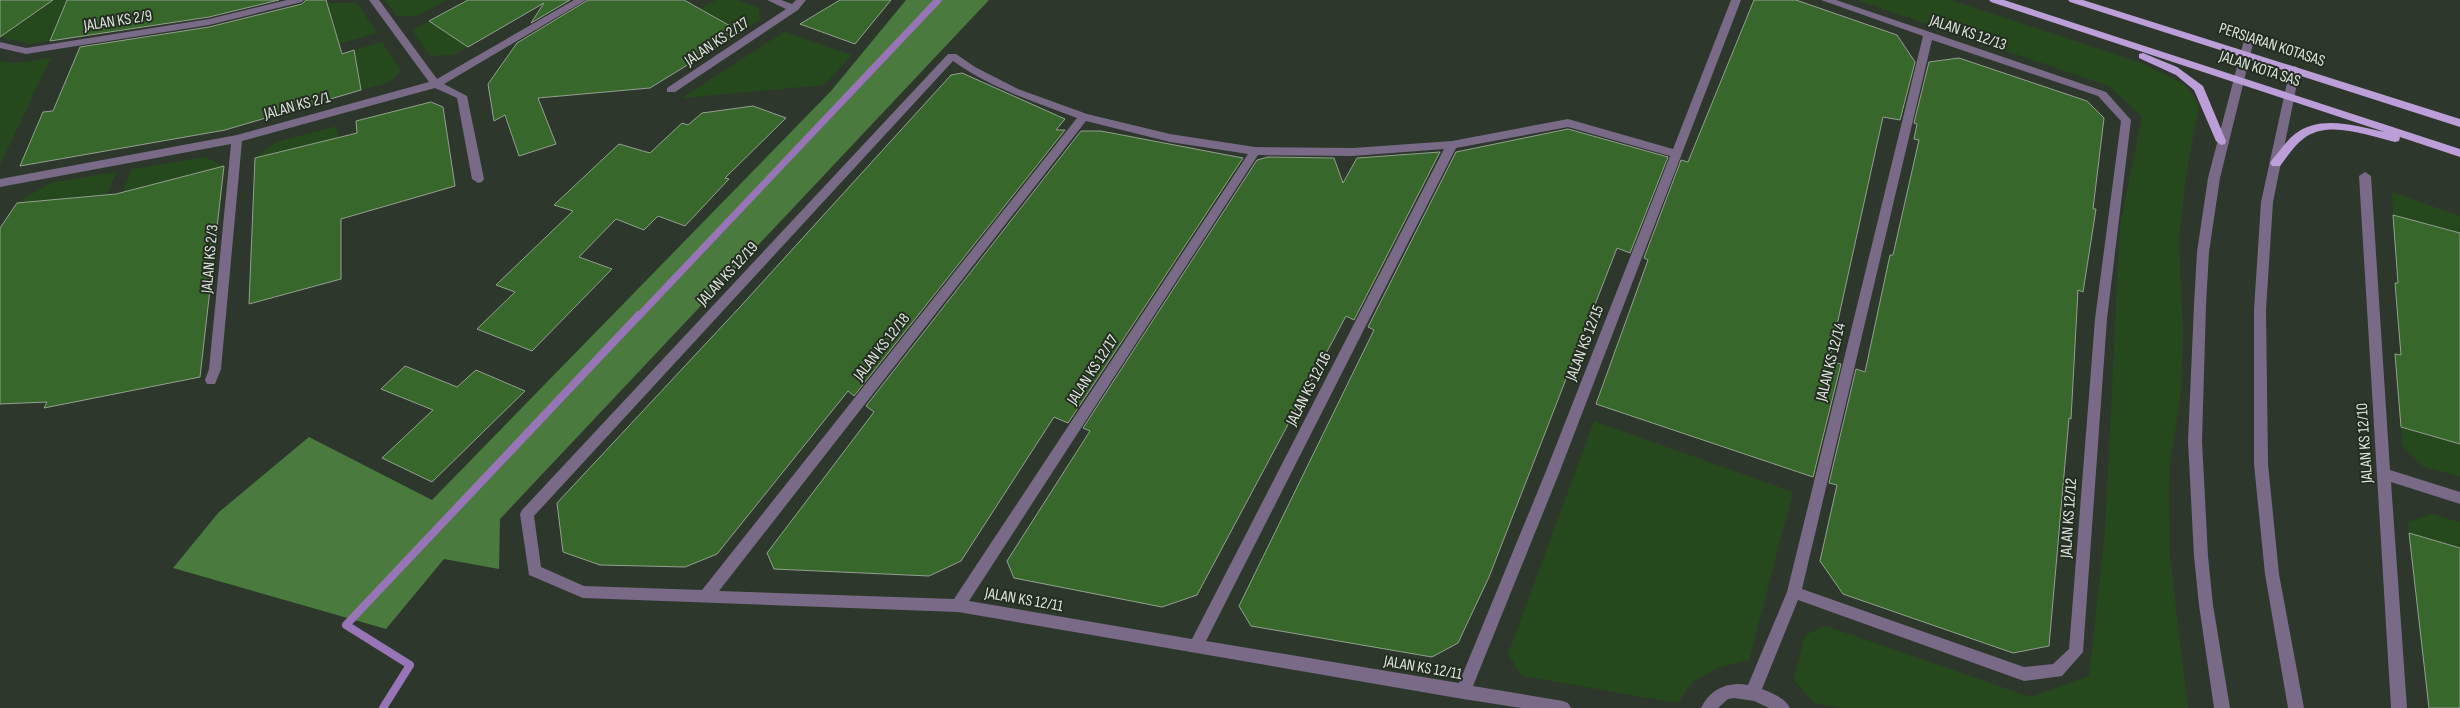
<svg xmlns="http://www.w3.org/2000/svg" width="2460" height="708" viewBox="0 0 2460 708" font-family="'Sofia Sans Condensed',sans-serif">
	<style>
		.green { fill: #25491c }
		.forest { fill: #4a7a3e }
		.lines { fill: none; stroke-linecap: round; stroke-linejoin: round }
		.stream-far1 { stroke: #9875b7; stroke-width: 7 }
		.stream { stroke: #9875b7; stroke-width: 8 }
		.building { fill: #37672b; stroke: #94a091 }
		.minor { fill: #796a87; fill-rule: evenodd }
		.major { fill: #bc9ed9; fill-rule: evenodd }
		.labels { text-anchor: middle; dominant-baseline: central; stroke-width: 4; stroke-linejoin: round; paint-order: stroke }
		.street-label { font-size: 16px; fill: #dee4dd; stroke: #242d21 }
	</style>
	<rect width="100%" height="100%" fill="#2e372b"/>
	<path class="green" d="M53 0H67L50 41 30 44 0 37Z
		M385 0H447L417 16H397Z
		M716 0H736L759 8 760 20 741 32 701 9Z
		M1857 0H1951L2144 64 2186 85 2199 105 2186 176 2179 241 2183 332 2181 393 2170 462 2169 492 2170 557 2188 708H1841L1815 703 1794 680 1805 635 1826 626 2031 697 2089 676 2105 530 2120 225 2142 116 2109 86Z
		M327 3H357L377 33 339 44Z
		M429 21 468 47 453 55 430 56 412 30Z
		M784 32 852 55 824 85 682 98Z
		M382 42 401 70 390 82 361 90 354 50Z
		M51 58 0 165V61L15 63Z
		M337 126 338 138 254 158 276 142Z
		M206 157 223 166 123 192 132 169Z
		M116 172 107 195 17 203 50 183Z
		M2392 192 2460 216V233L2393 215Z
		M1594 421 1793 492 1749 660 1717 668 1692 682 1678 703 1522 676 1508 654Z
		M2401 427 2460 444V477L2422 466 2402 445Z
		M2432 514 2460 522V548L2409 533 2408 522Z"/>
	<path class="forest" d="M906 0H989L500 519 499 569 444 559 386 629 173 568 219 512 309 437 432 500 831 91Z"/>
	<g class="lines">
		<path class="stream-far1" d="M638 317 938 0"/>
		<path class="stream" d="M383 708 410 665 346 625 639 315"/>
	</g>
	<path class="building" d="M0 0H53L0 37Z
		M67 0H279L209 17 50 41Z
		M306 0H326L342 54 354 50 361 90 225 130 20 166 43 112 53 111 80 47 209 27 302 4Z
		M468 0H570L531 23 544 3 468 47 429 21Z
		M588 0H684L741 32 650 88 538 98 556 144 519 156 505 115 494 121 488 84 517 43Z
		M840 0H891L855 44 800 24Z
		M1754 0H1796L1897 35 1915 62 1900 120 1883 117 1829 361 1841 364 1813 477 1596 404 1648 260 1644 258 1681 160 1688 162Z
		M1959 58 2087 101 2104 118 2093 209H2096L2083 292 2078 290 2071 419 2069 418 2049 646 2013 653 1843 594 1820 561 1837 485 1829 483 1856 369 1865 372 1890 255H1893L1919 140 1914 139 1917 124 1914 123 1929 62Z
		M962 73 1065 119 1056 130H1065L854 396 848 391 717 554 685 567 600 565 563 552 557 503 739 308 951 75Z
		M431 102 443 107 455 186 341 219V279L249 304 255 158 357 133 356 121Z
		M753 106 786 118 725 178 729 179 685 226 658 216 644 230 616 219 579 257 612 269 532 351 477 329 515 292 496 285 573 211 554 205 619 144 650 153 682 123 688 125 702 113Z
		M1568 129 1668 157 1630 253 1617 248 1489 577 1458 643 1432 657 1251 626 1239 606 1374 330 1368 327 1456 152Z
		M1081 131H1101L1243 158 1068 423 1054 417 961 561 929 576 774 569 767 553 874 412 866 406Z
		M1440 152 1354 320 1346 316 1197 595 1162 607 1014 578 1007 561 1090 431 1083 428 1257 160 1268 157 1334 158 1343 183 1357 158Z
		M224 166 200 377 44 408 47 402 0 404V228L17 203 116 194Z
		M2393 215 2460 233V444L2401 427 2395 354 2401 355 2395 283H2398Z
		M405 366 457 387 476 370 525 391 432 482 382 458 433 410 381 389Z
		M2409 533 2460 548V708H2429Z"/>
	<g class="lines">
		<path class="minor" d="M287 0H304L302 2 209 25 26 54 0 48V42L26 48 209 19Z
			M369 0H379L437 79 574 0H586L444 84 467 96 484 179 482 182 478 183 472 179 457 98 435 88 242 141 221 369 215 384H207L205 380 209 369 231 144 0 187V179L237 135 429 82Z
			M767 0H781L792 4 796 0H806L798 10 675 92H667V88L786 9Z
			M1731 0H1741L1558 476 1473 686 1563 701 1568 703 1571 708H1521L1463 699 958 612 583 598 529 575 520 514 522 510 948 54H956L975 67 1018 89 1087 114 1170 134 1255 147 1353 148 1452 141 1568 119 1673 149ZM953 61C991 88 1034 102 1077 118L702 590 584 586 541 567 534 516ZM1086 121 1170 142 1248 154 954 599 719 591ZM1568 127 1670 156 1544 476 1459 683 1206 641 1456 148ZM1444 149 1192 639 969 601 1258 155 1353 156Z
			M1821 0H1836L2106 92 2131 120 2107 319 2083 652 2062 676 2024 681 1798 600 1762 689C1772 693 1785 698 1790 708H1769L1754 701 1734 698 1728 699 1718 708H1701C1710 689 1728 681 1748 685L1787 592 1923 36ZM1932 40 2098 96 2121 121 2095 319 2069 649 2053 664 2024 667 1802 589Z
			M2249 37 2254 40 2220 178 2209 252 2206 305 2202 441 2208 556 2213 605 2230 708H2214L2199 605 2194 556 2188 441 2194 305 2197 252 2208 178 2244 40Z
			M2295 66 2300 69 2273 202 2266 310 2268 464 2279 574 2304 708H2288L2265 574 2254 464V310L2261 202 2290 69Z
			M2365 172 2371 176 2390 470 2460 492V504L2391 482 2407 708H2391L2359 176Z"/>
		<path class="major" d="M1989 0H2004L2460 149V157L2400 137 2399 141 2395 142C2368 136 2328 119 2303 139 2294 146 2287 157 2280 166H2272L2270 163 2272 160C2279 152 2286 141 2295 134 2320 114 2357 126 2385 132L1991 2Z
			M2068 0H2083L2460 119V127L2070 2Z
			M2143 53 2177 67 2203 86 2226 141 2225 144 2221 145 2216 141 2194 90 2176 75 2139 58V54Z"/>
	</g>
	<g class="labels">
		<g class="street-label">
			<text transform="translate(118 21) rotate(-9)">JALAN KS 2/9</text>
			<text transform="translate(1968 33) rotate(19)">JALAN KS 12/13</text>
			<text transform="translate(717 42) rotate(-34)">JALAN KS 2/17</text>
			<text transform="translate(2272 45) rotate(18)">PERSIARAN KOTASAS</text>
			<text transform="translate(2260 69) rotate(18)">JALAN KOTA SAS</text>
			<text transform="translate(297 106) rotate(-15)">JALAN KS 2/1</text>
			<text transform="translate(210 259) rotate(-85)">JALAN KS 2/3</text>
			<text transform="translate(728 274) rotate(-47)">JALAN KS 12/19</text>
			<text transform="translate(1585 343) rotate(-69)">JALAN KS 12/15</text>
			<text transform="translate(882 347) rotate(-52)">JALAN KS 12/18</text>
			<text transform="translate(1831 362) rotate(-76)">JALAN KS 12/14</text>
			<text transform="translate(1093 370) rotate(-57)">JALAN KS 12/17</text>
			<text transform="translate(1309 389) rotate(-63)">JALAN KS 12/16</text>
			<text transform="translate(2365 443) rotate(-94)">JALAN KS 12/10</text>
			<text transform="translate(2069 518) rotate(-86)">JALAN KS 12/12</text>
			<text transform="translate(1024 600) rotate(10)">JALAN KS 12/11</text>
			<text transform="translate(1423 668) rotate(10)">JALAN KS 12/11</text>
		</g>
	</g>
</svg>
